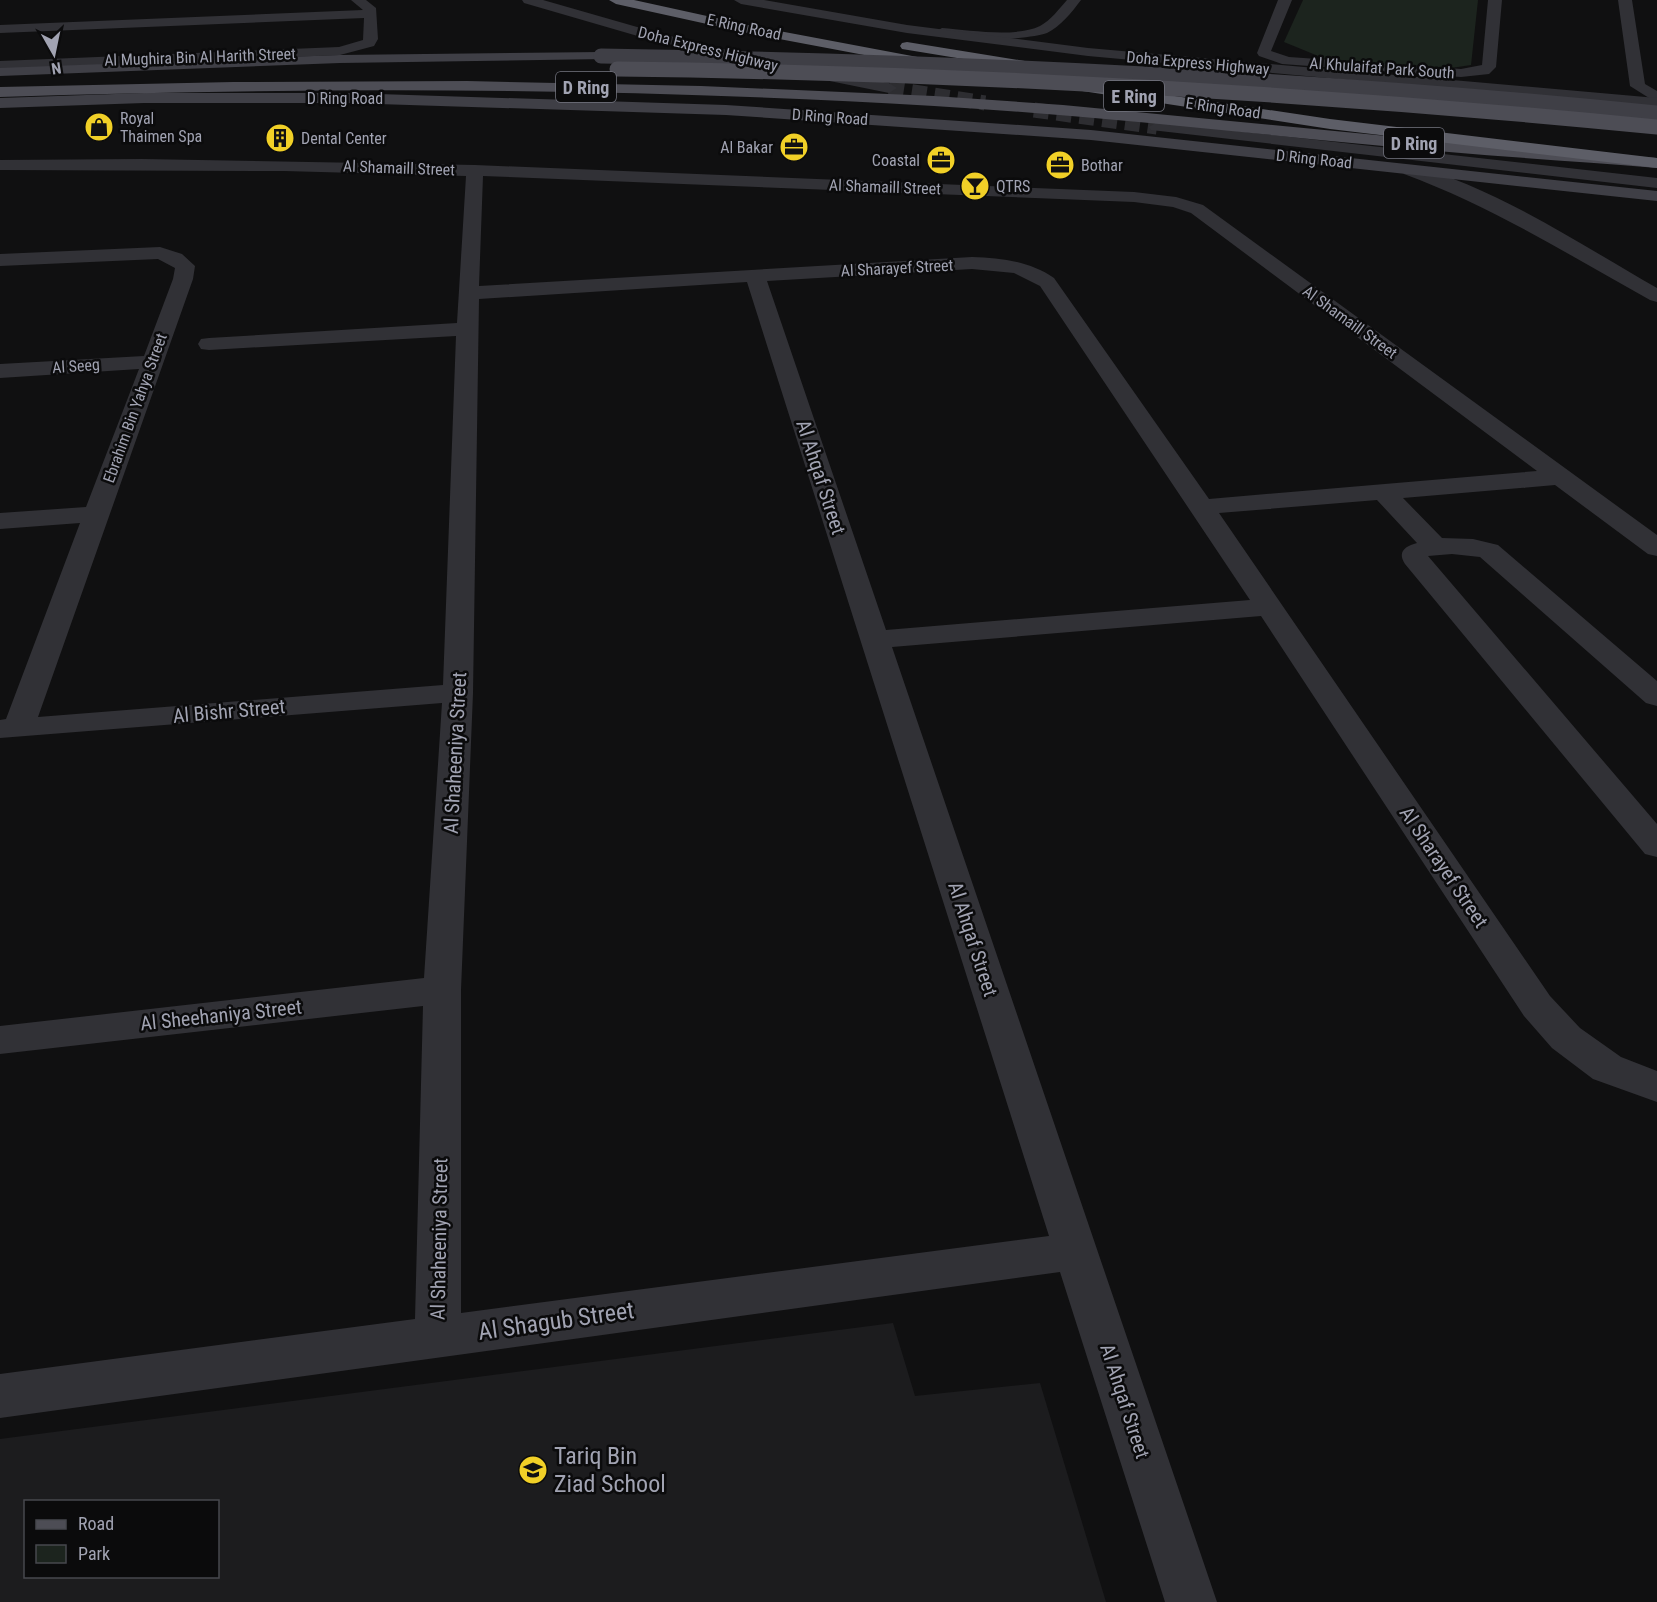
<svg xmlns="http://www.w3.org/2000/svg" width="1657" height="1602" viewBox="0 0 1657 1602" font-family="'Roboto Condensed',sans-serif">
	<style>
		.built { fill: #1c1c1e; fill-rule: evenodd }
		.green { fill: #1c241e }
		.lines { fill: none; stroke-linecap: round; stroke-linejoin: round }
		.tertiary-tunnel { stroke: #2d2d31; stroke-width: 15; stroke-dasharray: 15 8; stroke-linecap: butt }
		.minor { fill: #313136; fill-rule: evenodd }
		.tertiary { fill: #313136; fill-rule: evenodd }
		.secondary { fill: #3f3f46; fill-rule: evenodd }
		.primary { fill: #4d4d55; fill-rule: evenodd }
		.motorway { fill: #5d5e67; fill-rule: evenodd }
		.secondary-bridge { stroke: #3f3f46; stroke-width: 15 }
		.primary-bridge { stroke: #4d4d55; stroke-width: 15 }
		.labels { text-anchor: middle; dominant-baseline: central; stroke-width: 5; stroke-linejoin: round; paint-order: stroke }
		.far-street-label { font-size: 16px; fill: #a1a3b2; stroke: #0b0b0c }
		.far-poi-label { font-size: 16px; fill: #a1a3b2; stroke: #0b0b0c; text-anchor: start }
		.shield { fill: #0b0b0c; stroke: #747580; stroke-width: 1.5 }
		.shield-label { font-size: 18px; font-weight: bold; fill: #a1a3b2 }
		.street-label { font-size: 20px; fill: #a1a3b2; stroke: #0b0b0c }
		.near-street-label { font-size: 24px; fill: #a1a3b2; stroke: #0b0b0c }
		.near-poi-label { font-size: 24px; fill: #a1a3b2; stroke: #0b0b0c; text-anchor: start }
	</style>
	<rect width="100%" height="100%" fill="#101011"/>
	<path class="built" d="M893 1323 915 1396 1040 1383 1106 1602H0V1439ZM26 1502H218V1576H26Z"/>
	<path class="green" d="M1303 0H1478L1471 65 1451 68 1328 60 1284 42Z"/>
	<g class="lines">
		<path class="tertiary-tunnel" d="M889 88 985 103
			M1034 110 1157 127"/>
		<path class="minor" d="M351 0H366L376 8 378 39 374 46 340 55 0 69V61L339 47 363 40 364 18 0 33V25L363 10Z
			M1067 0H1081C1072 12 1060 27 1047 33 1029 40 947 44 935 32L942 28C969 30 1015 38 1040 26 1051 20 1059 9 1067 0Z
			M1278 0H1292L1271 51 1289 57 1461 69 1482 65 1488 0H1502L1496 67 1489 74 1461 77 1282 64 1259 56 1257 53Z
			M1618 0H1632L1645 84 1657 91V103L1630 86Z
			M142 159 475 165 1134 192 1176 197 1203 205 1657 535V556L1648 554 1555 485 1403 498 1442 538 1473 539 1498 545 1657 681V706L1646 703 1480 557 1452 554 1428 556 1657 824V857L1645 854 1405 564C1397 552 1405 546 1417 543L1377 500 1219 513 1550 996 1580 1028 1621 1057 1657 1071V1102L1593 1079 1552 1048 1524 1016 1261 616 892 647 1217 1602H1165L1060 1272 0 1418V1374L415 1319 423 1006 0 1054V1026L424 978 442 703 0 738V720L6 719 80 523 0 529V513L86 507 139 369 0 378V364L144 356 173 279 175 268 158 259 0 266V254L160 247 182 254 195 266 193 279 38 717 443 685 456 336 209 350 201 349 198 344 201 339 209 338 457 323 466 176 284 171 0 170V160ZM483 176 1134 202 1173 207 1191 213 1537 471 1209 499 1054 278C1029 261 1001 258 972 257L479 286ZM972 269 1014 273 1040 286 1250 600 886 630 767 281ZM747 282 1049 1236 461 1313V990L473 693 479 299Z
			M1410 165C1492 185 1583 246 1657 288V302L1650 300C1569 255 1491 206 1404 174L1401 170 1404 166Z"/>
		<path class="tertiary" d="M522 0H543L658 33 755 57 757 60 750 64 648 39 524 3Z
			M734 0H764L907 25 1088 48 1657 98V108L1088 56 907 33 741 4Z
			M815 70 889 83 897 88 889 93 810 77 808 74 810 71Z
			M1157 122 1657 178V188L1151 130 1149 127Z"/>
		<path class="secondary" d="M601 52 608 56 606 59 340 63 0 76V68L340 55Z
			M144 93H347L726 105 1091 130 1657 191V201L1091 140 726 115 347 103H144L0 108V98Z"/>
		<path class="primary" d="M467 81 701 86 934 96 1063 105 1449 142 1657 158V168C1588 162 1518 158 1449 152 1277 137 1106 116 934 106 623 87 311 87 0 97V87L233 82Z"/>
		<path class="motorway" d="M609 0H634L748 25 928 59 935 63 928 67 748 33 616 4Z
			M907 42 1031 62 1038 66 1031 70 902 49 900 46 902 43Z
			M1074 81 1330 119 1657 158V168L1330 129 1069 89 1066 86 1069 83Z"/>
		<path class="secondary-bridge" d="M601 56C954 61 1306 78 1657 113"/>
		<path class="primary-bridge" d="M617 69C965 73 1311 93 1657 127"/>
	</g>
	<defs>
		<g id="shop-disc" transform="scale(1.5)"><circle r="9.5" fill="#f1d027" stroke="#0b0b0c"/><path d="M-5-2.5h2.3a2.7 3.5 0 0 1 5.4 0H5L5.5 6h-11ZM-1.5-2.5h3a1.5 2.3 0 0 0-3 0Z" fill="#111"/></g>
		<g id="building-disc" transform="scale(1.5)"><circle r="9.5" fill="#f1d027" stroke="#0b0b0c"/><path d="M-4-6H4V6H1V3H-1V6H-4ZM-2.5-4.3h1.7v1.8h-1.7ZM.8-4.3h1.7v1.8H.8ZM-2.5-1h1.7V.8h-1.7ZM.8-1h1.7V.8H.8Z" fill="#111"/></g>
		<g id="office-disc" transform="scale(1.5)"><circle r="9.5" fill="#f1d027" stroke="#0b0b0c"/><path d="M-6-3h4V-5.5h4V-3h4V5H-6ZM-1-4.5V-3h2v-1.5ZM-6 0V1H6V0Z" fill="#111"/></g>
		<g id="bar-disc" transform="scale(1.5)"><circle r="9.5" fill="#f1d027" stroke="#0b0b0c"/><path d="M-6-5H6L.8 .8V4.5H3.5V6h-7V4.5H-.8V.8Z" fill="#111"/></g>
		<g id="school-disc" transform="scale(1.5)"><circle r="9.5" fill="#f1d027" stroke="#0b0b0c"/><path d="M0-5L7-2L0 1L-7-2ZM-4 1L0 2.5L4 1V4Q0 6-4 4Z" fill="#111"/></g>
	</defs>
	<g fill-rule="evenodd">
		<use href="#shop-disc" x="99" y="127"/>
		<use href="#building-disc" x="280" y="138"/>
		<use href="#office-disc" x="794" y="147"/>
		<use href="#office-disc" x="941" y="160"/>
		<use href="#office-disc" x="1060" y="165"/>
		<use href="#bar-disc" x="975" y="186"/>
		<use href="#school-disc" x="533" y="1470"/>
	</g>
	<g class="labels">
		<g class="far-street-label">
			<text transform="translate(744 27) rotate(12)">E Ring Road</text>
			<text transform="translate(708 49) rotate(14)">Doha Express Highway</text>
			<text transform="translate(200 57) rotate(-2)">Al Mughira Bin Al Harith Street</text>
			<text transform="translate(1198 63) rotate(5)">Doha Express Highway</text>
			<text transform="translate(1382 68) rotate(4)">Al Khulaifat Park South</text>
			<text x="345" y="98">D Ring Road</text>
			<text transform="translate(1223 108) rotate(8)">E Ring Road</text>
			<text transform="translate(830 117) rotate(4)">D Ring Road</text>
			<text transform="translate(1314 159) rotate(6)">D Ring Road</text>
			<text transform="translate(399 168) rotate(2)">Al Shamaill Street</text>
			<text transform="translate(885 187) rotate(2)">Al Shamaill Street</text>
			<text transform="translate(897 268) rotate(-3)">Al Sharayef Street</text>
			<text transform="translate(1350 322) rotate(36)">Al Shamaill Street</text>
			<text transform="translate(76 366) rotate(-4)">Al Seeg</text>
			<text transform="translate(135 408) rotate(-70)">Ebrahim Bin Yahya Street</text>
		</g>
		<g class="far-poi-label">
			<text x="120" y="118">Royal<tspan x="120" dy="18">Thaimen Spa</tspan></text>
			<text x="301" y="138">Dental Center</text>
			<text x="773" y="147" text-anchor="end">Al Bakar</text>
			<text x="920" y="160" text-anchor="end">Coastal</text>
			<text x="1081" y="165">Bothar</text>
			<text x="996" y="186">QTRS</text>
		</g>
		<g class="shield">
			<rect x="556" y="72" width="60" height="30" rx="4.5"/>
			<rect x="1104" y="81" width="60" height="30" rx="4.5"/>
			<rect x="1384" y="128" width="60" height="30" rx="4.5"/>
		</g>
		<g class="shield-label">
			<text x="586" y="87">D Ring</text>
			<text x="1134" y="96">E Ring</text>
			<text x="1414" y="143">D Ring</text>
		</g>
		<g class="street-label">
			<text transform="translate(821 477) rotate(72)">Al Ahqaf Street</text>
			<text transform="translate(229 711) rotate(-5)">Al Bishr Street</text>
			<text transform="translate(455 753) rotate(-87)">Al Shaheeniya Street</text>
			<text transform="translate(1444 867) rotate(56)">Al Sharayef Street</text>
			<text transform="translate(973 939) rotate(72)">Al Ahqaf Street</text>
			<text transform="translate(221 1015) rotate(-6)">Al Sheehaniya Street</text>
			<text transform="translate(439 1239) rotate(-89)">Al Shaheeniya Street</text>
			<text transform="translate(1125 1401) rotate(72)">Al Ahqaf Street</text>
		</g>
		<g class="near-street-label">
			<text transform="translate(556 1321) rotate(-8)">Al Shagub Street</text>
		</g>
		<g class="near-poi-label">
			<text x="554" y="1456">Tariq Bin<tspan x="554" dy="28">Ziad School</tspan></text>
		</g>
	</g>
	<rect x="24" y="1500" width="195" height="78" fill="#0b0b0c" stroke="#47484e" stroke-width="1.5"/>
	<rect x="36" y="1520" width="30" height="9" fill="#4d4d55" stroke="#47484e" stroke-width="1.5"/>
	<text x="78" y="1530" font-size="18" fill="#a1a3b2">Road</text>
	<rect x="36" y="1545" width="30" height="18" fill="#1c241e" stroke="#47484e" stroke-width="1.5"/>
	<text x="78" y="1560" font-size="18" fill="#a1a3b2">Park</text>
	<g transform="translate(54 54) rotate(171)" stroke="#0b0b0c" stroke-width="4.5" paint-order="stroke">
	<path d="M0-4.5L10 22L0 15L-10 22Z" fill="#a1a3b2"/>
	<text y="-9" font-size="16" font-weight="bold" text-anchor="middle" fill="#a1a3b2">N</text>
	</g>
</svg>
